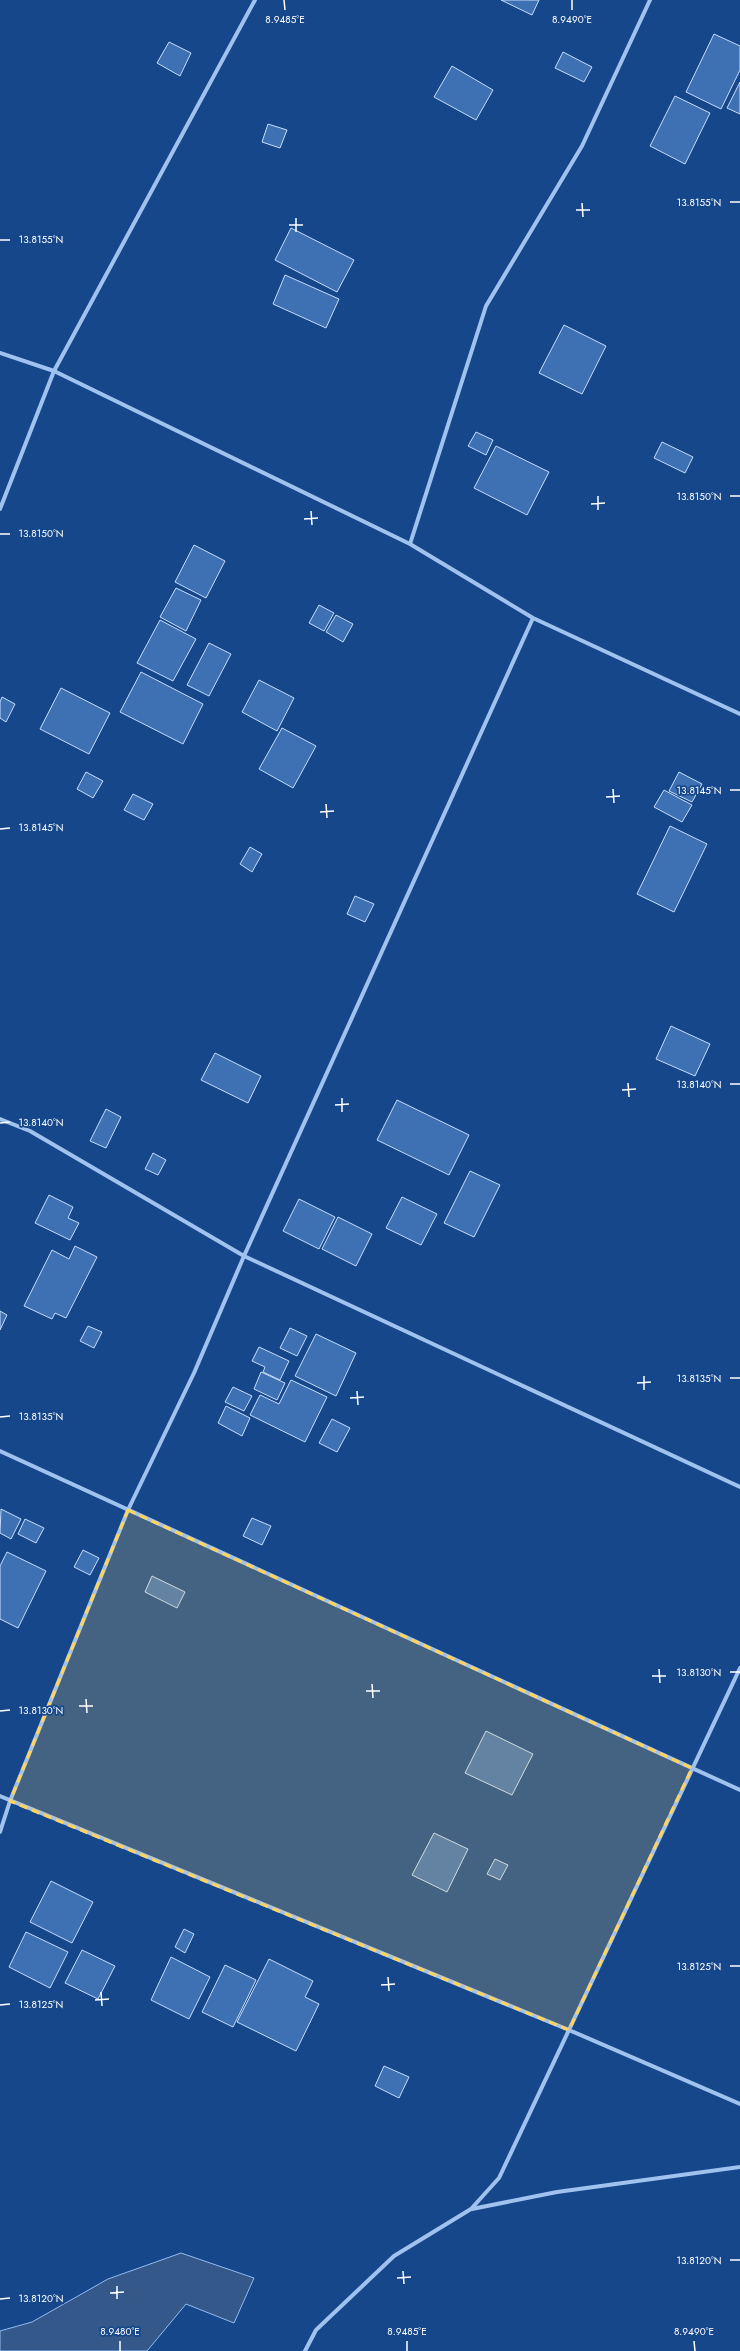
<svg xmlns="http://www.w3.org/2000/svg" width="740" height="2351" viewBox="0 0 740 2351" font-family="Jost,sans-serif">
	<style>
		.water { fill: #34588a; stroke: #92bcf2 }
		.building { fill: #3e70b4; stroke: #c6ddfb }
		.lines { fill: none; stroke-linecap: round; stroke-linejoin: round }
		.street { stroke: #a0c2ef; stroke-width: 4 }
		.marked { fill: #ffd45d; fill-opacity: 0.2; stroke: #ffd45d; stroke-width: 3; stroke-dasharray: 8 5; stroke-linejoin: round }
		.ticks { fill: none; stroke: #fff; stroke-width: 1.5 }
		.ticks-label { font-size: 10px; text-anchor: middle; fill: #fff; stroke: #16478b; stroke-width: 3.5; stroke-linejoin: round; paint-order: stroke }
	</style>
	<rect width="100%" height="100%" fill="#16478b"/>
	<path class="water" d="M181 2253 254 2278 234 2323 186 2304 147 2351H0V2331L32 2322 108 2279Z"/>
	<path class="building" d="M501 0H539L532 15Z
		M714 34 740 46V70L721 109 686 92Z
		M169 42 191 53 180 76 157 63Z
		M563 52 592 67 584 82 555 68Z
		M452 66 493 90 476 120 434 97Z
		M740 82V114L727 108Z
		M675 96 710 113 685 164 650 146Z
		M268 124 287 130 280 148 262 142Z
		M291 228 354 260 337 292 275 260Z
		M285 275 339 299 326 328 273 304Z
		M564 325 606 346 582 394 539 373Z
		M476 432 493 440 486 455 468 446Z
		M662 442 693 457 685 473 654 458Z
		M496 446 549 472 527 515 474 488Z
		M194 545 225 561 206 598 175 582Z
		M176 588 201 600 186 631 160 617Z
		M319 605 334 613 324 631 309 623Z
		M336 615 353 624 343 642 326 632Z
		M160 620 196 639 173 681 137 663Z
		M209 643 231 654 209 696 187 685Z
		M141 672 203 704 183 744 120 712Z
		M259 680 294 698 277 731 242 712Z
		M61 688 110 713 89 754 40 729Z
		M2 697 15 704 6 722 0 718V702Z
		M282 728 316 746 293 788 259 769Z
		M86 772 103 781 93 798 77 789Z
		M679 772 702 784 692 802 669 791Z
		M664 790 692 805 682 822 654 807Z
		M133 794 153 804 144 820 124 810Z
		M670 826 707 844 674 912 637 894Z
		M250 847 262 854 252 872 240 864Z
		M355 896 374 904 365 922 347 914Z
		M671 1026 710 1044 695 1076 656 1059Z
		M215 1053 261 1076 248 1103 201 1080Z
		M397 1100 469 1135 449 1175 377 1140Z
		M106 1109 121 1117 106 1148 90 1141Z
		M153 1153 166 1160 158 1175 145 1169Z
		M470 1171 500 1185 474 1237 444 1223Z
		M49 1195 73 1207 68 1218 79 1223 70 1240 35 1223Z
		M402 1197 437 1214 421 1245 386 1228Z
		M299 1199 335 1217 319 1249 283 1231Z
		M338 1217 372 1234 356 1266 322 1249Z
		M75 1246 97 1257 66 1318 55 1313 52 1319 24 1306 52 1250 69 1259Z
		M0 1311 7 1315 0 1330Z
		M88 1326 102 1332 94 1348 80 1341Z
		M290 1328 307 1336 297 1356 280 1348Z
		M316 1334 356 1353 336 1396 295 1376Z
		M259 1347 289 1361 280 1380 263 1372 265 1367 252 1361Z
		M261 1372 285 1383 277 1400 254 1389Z
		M291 1380 327 1397 305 1442 250 1415 260 1395 279 1404Z
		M233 1387 252 1396 244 1411 225 1402Z
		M226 1406 250 1418 242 1436 218 1423Z
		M332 1419 350 1428 337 1452 319 1443Z
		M1 1509 21 1519 11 1539 0 1533Z
		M252 1518 271 1526 262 1545 243 1536Z
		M25 1519 44 1528 36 1543 18 1534Z
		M83 1550 99 1558 90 1575 74 1567Z
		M7 1552 46 1571 18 1628 0 1619V1566Z
		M152 1576 185 1592 177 1608 145 1592Z
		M486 1731 533 1754 512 1795 465 1773Z
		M434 1833 468 1849 447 1892 412 1875Z
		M495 1859 508 1865 500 1880 487 1874Z
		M51 1881 93 1902 72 1943 30 1922Z
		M184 1929 194 1934 185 1953 175 1947Z
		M26 1932 68 1952 50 1988 9 1967Z
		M82 1950 115 1966 98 1999 65 1983Z
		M171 1957 210 1977 189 2019 151 2000Z
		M269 1959 313 1981 305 1997 319 2004 296 2051 237 2022Z
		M225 1965 256 1980 233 2027 202 2012Z
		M384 2066 409 2077 399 2098 375 2086Z"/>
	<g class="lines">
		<path class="street" d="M0 353 54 371 410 544 533 618 740 714
			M0 509 54 371 255 0
			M410 544 486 306 582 146 650 0
			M0 1119 30 1131 244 1256 740 1487
			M0 1451 740 1790
			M0 1796 569 2030 740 2104
			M0 1832 10 1801 128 1510 194 1373 244 1256 533 618
			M472 2209 557 2192 740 2167
			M305 2351 316 2330 394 2256 471 2209 499 2178 740 1668"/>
	</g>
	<path class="marked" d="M128 1510 692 1768 569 2030 10 1801Z"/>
	<path class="ticks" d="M284 0 285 10M572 0V10M730 202H740M582 203 583 217M576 210H590M296 218V232M289 225H303M0 240H10M598 496V510M730 496H740M591 504 605 503M311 511 312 525M304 519 318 518M0 534H10M613 789 614 803M730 790H740M606 797 620 796M326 804 327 818M320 812 334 811M0 829 10 828M628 1083 629 1097M730 1084H740M622 1090 636 1089M342 1098V1112M335 1105 349 1104M0 1123 10 1122M644 1376V1390M730 1378H740M637 1383 651 1382M357 1391 358 1405M350 1398 364 1397M0 1417 10 1416M659 1669 660 1683M730 1672H740M652 1676H666M372 1684 373 1698M366 1691H380M86 1699 87 1713M79 1706H93M0 1711 10 1710M730 1966H740M388 1977 389 1991M381 1985 395 1984M101 1992 102 2006M95 2000 109 1999M0 2005 10 2004M730 2260H740M403 2271 404 2284M397 2278 411 2277M117 2286V2299M110 2293 124 2292M0 2299 10 2298M120 2341V2351M407 2341V2351M694 2341 695 2351"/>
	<g class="ticks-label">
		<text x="285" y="23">8.9485°E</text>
		<text x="572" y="23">8.9490°E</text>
		<text x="699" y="206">13.8155°N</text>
		<text x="41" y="243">13.8155°N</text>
		<text x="699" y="500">13.8150°N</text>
		<text x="41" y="537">13.8150°N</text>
		<text x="699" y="794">13.8145°N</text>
		<text x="41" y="831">13.8145°N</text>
		<text x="699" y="1088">13.8140°N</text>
		<text x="41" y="1126">13.8140°N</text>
		<text x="699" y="1382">13.8135°N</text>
		<text x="41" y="1420">13.8135°N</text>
		<text x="699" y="1676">13.8130°N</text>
		<text x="41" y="1714">13.8130°N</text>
		<text x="699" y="1970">13.8125°N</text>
		<text x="41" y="2008">13.8125°N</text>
		<text x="699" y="2264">13.8120°N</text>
		<text x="41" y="2302">13.8120°N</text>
		<text x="120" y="2335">8.9480°E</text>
		<text x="407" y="2335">8.9485°E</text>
		<text x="694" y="2335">8.9490°E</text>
	</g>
</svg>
